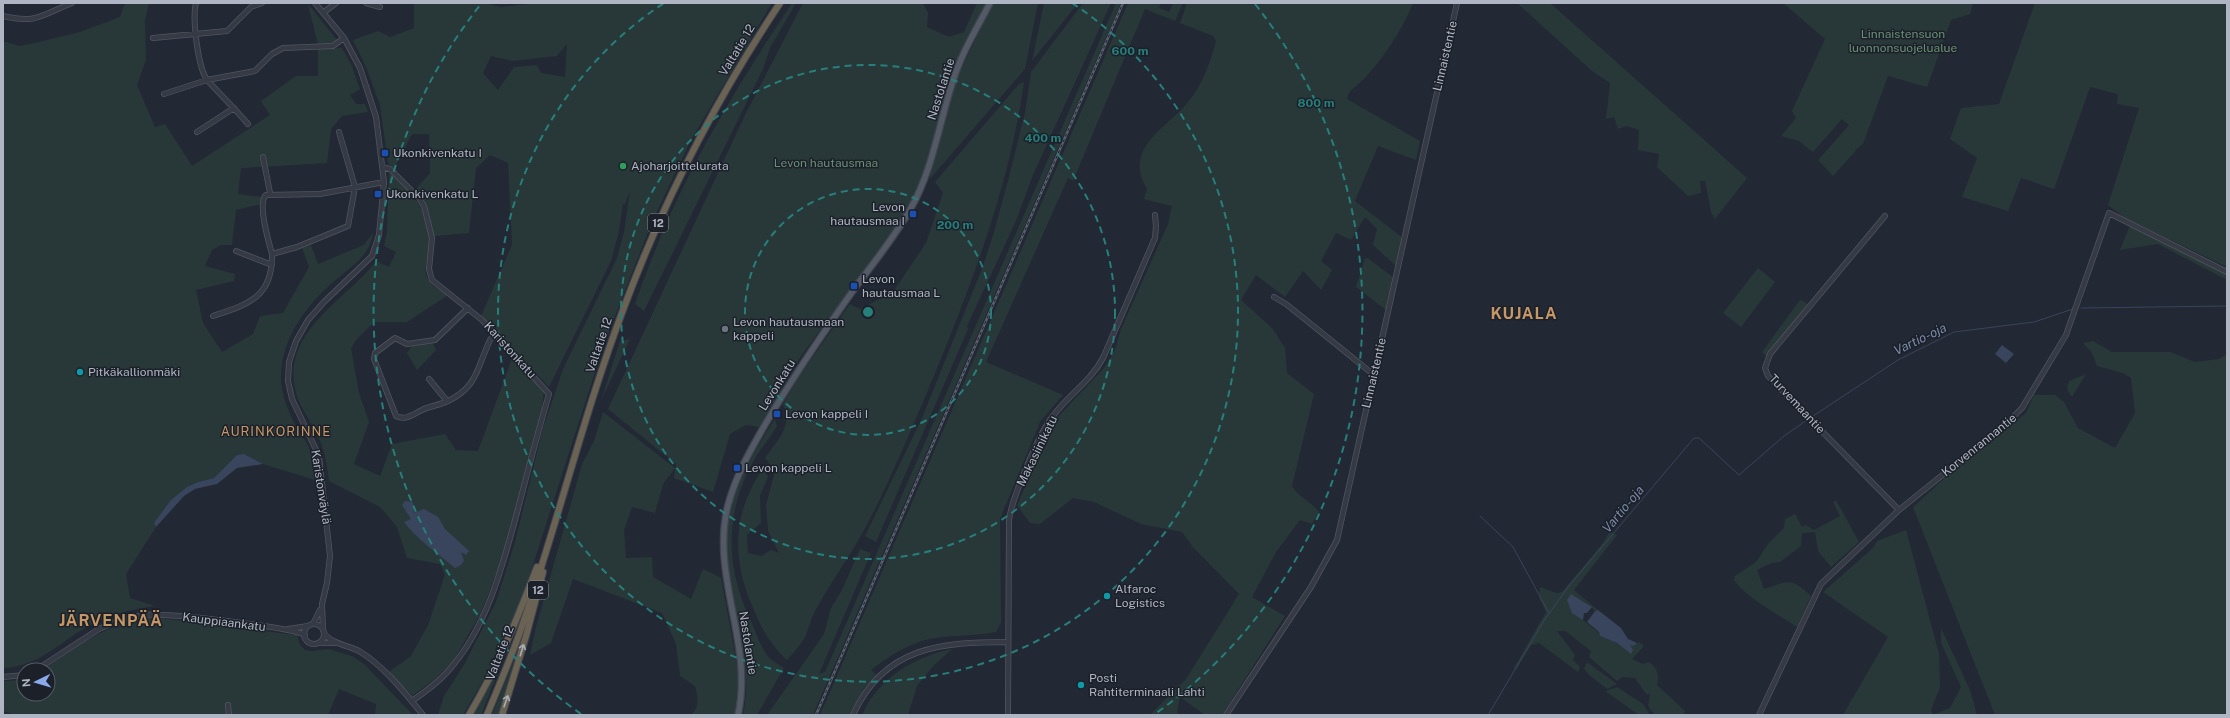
<svg xmlns="http://www.w3.org/2000/svg" width="2230" height="718" viewBox="0 0 2230 718" font-family="'Public Sans',sans-serif">
	<style>
		.green { fill: #283839; fill-rule: evenodd }
		.water { fill: #39455c }
		.lines { fill: none; stroke-linecap: round; stroke-linejoin: round }
		.stream { stroke: #39455c; stroke-width: 1 }
		.minor-casing { stroke: #505560; stroke-width: 6 }
		.major-casing { stroke: #3f444f; stroke-width: 8 }
		.highway-casing { stroke: #404550; stroke-width: 8 }
		.minor { stroke: #353a45; stroke-width: 4.5 }
		.major { stroke: #535965; stroke-width: 5.5 }
		.highway { stroke: #6a6353; stroke-width: 6 }
		.rail-casing { stroke: #59606e; stroke-width: 2.5 }
		.rail { stroke: #1b2029; stroke-width: 1; stroke-dasharray: 3; stroke-linecap: butt }
		.oneway { stroke: #a8adb7 }
		.ring { fill: none; stroke: #277f7b; stroke-width: 2; stroke-dasharray: 7 5 }
		.transit-dot { fill: #1a4fb4; stroke: #1b2029; stroke-width: 1.5 }
		.leisure-dot { fill: #2e9e5b; stroke: #1b2029; stroke-width: 1.5 }
		.worship-dot { fill: #6b7280; stroke: #1b2029; stroke-width: 1.5 }
		.culture-dot { fill: #0f9aa8; stroke: #1b2029; stroke-width: 1.5 }
		.labels { text-anchor: middle; dominant-baseline: central; stroke-width: 3; stroke-linejoin: round; paint-order: stroke }
		.shield { fill: #1b2029; stroke: #838894; stroke-width: 1 }
		.shield-label { font-size: 11px; font-weight: bold; fill: #afb5c2 }
		.park-label { font-size: 12px; fill: #6a8f75; stroke: #1b2029 }
		.street-label { font-size: 12px; fill: #afb5c2; stroke: #1b2029 }
		.poi-label { font-size: 12px; fill: #afb5c2; stroke: #1b2029; text-anchor: start }
		.water-label { font-size: 13px; font-style: italic; fill: #7b8aa7; stroke: #1b2029 }
		.neighbourhood-label { font-size: 13px; letter-spacing: 1px; fill: #c69766; stroke: #1b2029 }
		.district-label { font-size: 16px; font-weight: bold; letter-spacing: 1px; fill: #c69766; stroke: #1b2029 }
		.centre { fill: #277f7b; stroke: #1b2029; stroke-width: 2 }
		.ring-label { font-size: 12px; text-anchor: middle; font-weight: bold; fill: #277f7b; stroke: #1b2029; stroke-width: 3; stroke-linejoin: round; paint-order: stroke }
	</style>
	<rect width="100%" height="100%" fill="#222834"/>
	<path class="green" d="M125 3H149L145 21 146 60 137 85 155 127 165 124 192 166 270 115 261 101 296 76H318V49L342 48 351 64 360 89 350 95 356 104H365L368 112 342 116 331 129 327 163 241 168 238 194 261 197V204L236 210 232 245H221L212 250 205 266 235 274 234 281 196 290 203 323 222 352 253 334 260 316 283 313 309 267 302 248 311 245 318 264 364 245 373 233C370 257 349 268 332 283 304 308 280 341 281 380 282 398 290 416 299 431 302 437 306 441 309 447 313 458 314 469 315 480L263 464 244 454 237 455 214 478 198 482 154 523 156 527 126 574 130 598 155 606C130 610 107 615 85 628 56 645 39 666 3 668V41L20 46 35 43 80 32 120 17Z
		M414 3H486L500 7 538 3H772L691 140 652 222 604 344 523 596 484 679 463 715H438L444 696 465 663 496 602 515 542 543 428 563 369 617 258 624 232 630 191 625 204H623L619 231 611 261 549 387 481 316 512 245 508 163 490 155 476 168 469 233 434 236 426 205 415 190 430 173 429 134H412L394 169 388 163 380 105 366 67 353 40 378 31 390 37 414 28ZM567 44 565 77 541 73 537 65 514 67 498 90 483 73 491 56 513 61 557 56Z
		M792 3H796L770 48 763 69 644 311 635 304C643 281 652 258 661 236 695 154 743 77 792 3Z
		M803 3H923L928 13 927 27 949 37 964 32 977 3H987L960 54 950 77 927 161 915 195 885 243 801 356 759 427 746 425 730 434 713 492 674 478 676 464 608 409 745 115Z
		M993 3H1038L1025 69 930 179 931 165 956 80Z
		M1044 3H1078L1032 61Z
		M1083 3H1111L1033 175 1016 221 967 326 968 329 876 542 865 536 922 418 983 266 994 232 1010 173 1025 113 1031 72Z
		M1116 3H1121L813 715H767L824 634 831 608 842 590 860 549 871 553 819 674 825 672Z
		M1128 3H1161L1159 8 1169 12 1173 3H1183L1175 21 1145 9 1073 181 1068 178 986 362 1063 395 1040 422 1000 519 1001 623 996 632C973 637 947 634 925 640 904 646 888 657 871 670L877 675 863 690 850 715H820Z
		M1187 3H1413C1403 30 1373 75 1350 91L1347 99 1420 141 1416 160 1378 146 1355 201 1403 238 1396 266 1373 245 1377 229 1365 217 1351 240 1336 233 1321 261 1332 270 1321 290 1303 271 1285 297 1256 275 1241 300 1273 329 1285 348 1287 373 1314 394 1292 486C1299 498 1311 501 1319 512L1312 524 1300 520 1276 552 1252 597 1285 616 1222 715H1205L1180 697 1177 712 1179 715H1150L1186 679 1239 594 1192 546 1182 532 1141 524 1094 502 1073 498 1040 524 1030 523 1017 505 1055 420 1104 368 1115 350 1121 329 1168 224 1172 206 1144 199 1147 189C1122 148 1167 128 1188 102 1202 86 1211 61 1216 41L1213 36 1180 23Z
		M1517 3H1550L1747 178 1715 219 1711 212 1705 181H1700L1701 193 1688 196 1657 167 1659 154 1638 150 1639 130 1627 126 1618 129 1614 117 1606 119 1610 83 1592 71Z
		M1783 3H1973L1970 14 1951 20 1927 87 1888 76 1863 144 1860 146 1833 176 1818 160 1849 125 1842 119 1813 152 1799 141 1781 136 1796 118 1792 111 1825 39Z
		M2035 3H2227V267L2125 218 2108 205 2139 108 2117 104 2118 94 2090 87 2054 189 2021 178 2008 211 1962 197 1977 158 1950 139 1961 108 1999 104Z
		M308 4 337 40 329 45H318Z
		M1024 82C1009 190 968 294 926 395 905 444 884 495 858 541 845 563 830 584 818 606 811 617 810 624 806 635 802 644 793 653 787 660 771 645 762 630 754 610 731 559 732 514 763 468L768 477 760 496 761 523 747 535 748 553 761 556 771 550 779 553 768 531 766 505 775 471 765 458C778 439 793 427 783 404L796 381 850 304 860 309 893 292 926 243 943 193 935 182 1019 84Z
		M389 174H392C407 189 421 201 427 223 429 230 430 239 429 247 429 257 423 267 427 277 430 285 441 291 448 295L407 322H374L357 339 351 348 359 393 369 422 354 464 380 476 392 444 445 434 456 450 478 451 513 356 544 390 542 409 502 559 481 613 454 660 436 678 412 696 389 672 411 656 428 625 445 575 440 564 407 558 397 527 380 507 329 481C327 463 324 446 315 431 310 420 302 410 298 399 275 334 345 302 376 261L389 267 396 252 384 246 387 232Z
		M2130 225 2227 274V280L2158 244 2120 250Z
		M1365 258 1369 259 1394 278 1386 310 1356 287Z
		M1758 268 1775 282 1741 327 1723 313Z
		M1800 300 1808 304 1767 357 1762 352Z
		M630 339 601 401 620 341Z
		M2093 341 2112 352H2171L2195 362 2219 359 2227 354V715H1995L1913 507 1956 468 2026 413 2034 395H2055L2064 402 2078 428 2115 448 2135 413 2131 378 2123 373 2097 366 2092 353 2083 343Z
		M433 343 436 350 417 370 407 353 412 346Z
		M2086 374 2072 397C2067 391 2066 388 2069 381Z
		M603 412 675 468 663 484 655 513 632 507 624 530 626 558 652 557 653 577 691 599 703 569 721 578 739 675 735 715H691C700 707 698 697 695 686L680 676 676 644 662 613 573 579 551 643 530 655 536 627 582 464 594 441Z
		M775 419 777 426C770 438 760 449 753 462 726 510 725 564 748 614 754 627 759 644 767 655 771 661 779 664 784 668L757 715H743C751 678 743 649 735 613 716 528 728 491 775 419Z
		M1836 500 1859 542 1831 567 1818 551 1815 532 1802 533 1801 546 1780 562 1771 563 1757 570 1764 589C1790 581 1790 577 1811 596L1797 627C1776 613 1748 599 1734 580L1735 576 1756 562 1768 544 1784 528 1785 519 1795 514 1802 527 1806 525 1814 530 1840 516 1833 502Z
		M1906 530 1939 654 1940 687 1931 710 1933 715 1950 708 1961 687 1941 643V628L1970 690 1977 715H1843L1888 637 1823 592 1873 548 1877 541Z
		M1610 531 1617 535 1574 590 1598 610 1595 611 1588 604 1571 595 1583 620 1599 633 1600 636 1617 643 1631 654 1630 644 1634 646 1639 642 1644 646 1632 659 1643 664 1649 662C1658 669 1659 674 1657 685L1685 711 1683 715H1655L1648 706 1650 694H1646L1635 678 1622 677 1617 681 1589 657 1591 651 1565 631H1557L1575 655 1573 660 1580 667 1578 672 1539 643 1531 645 1516 670 1514 668 1546 612 1539 597 1540 587 1557 593 1562 592 1603 543Z
		M142 618H159L297 635 300 645 305 650 312 651 328 649 352 656 364 664 413 715H375L376 704 339 689 328 715H230V705L226 703 227 715H15L3 711V681L24 680V694H48V670H42C78 648 100 627 142 618Z
		M521 642 499 715H492Z
		M509 645 481 715H473Z
		M952 649 934 665 917 686 908 715H862C879 678 913 657 952 649Z
		M1587 662 1617 684 1607 689 1588 674 1584 668Z
		M1617 687 1643 704 1650 715H1639L1605 691Z"/>
	<path class="water" d="M2002 345 2014 354 2006 363 1995 354Z
		M244 454 263 464 237 468 217 484 195 489 184 496 156 527 154 523 171 500 187 487 198 482 214 478 237 455Z
		M405 501 413 502 414 513 424 509 438 517 445 529 469 551 466 555 461 552 464 561 461 565 455 568C437 553 418 540 404 522L411 519 402 505Z
		M1571 594 1592 607 1587 613H1584L1583 620 1572 613 1567 600Z
		M1598 610 1621 628 1628 639 1637 643 1634 646 1630 645 1633 650 1631 654 1617 643 1600 636 1599 632 1587 622 1595 611Z"/>
	<g class="lines">
		<path class="stream" d="M2081 308 2227 306
			M1813 416 1898 360 1954 332 2034 322 2073 309
			M1480 516 1513 547 1549 613
			M1488 715 1545 619 1568 587 1694 438H1699L1739 475 1784 436 1807 420"/>
		<g class="minor-casing">
			<path id="minor" d="M196 3C192 18 198 70 208 81 221 95 235 109 248 124
				M315 3 344 38 360 68 376 117 384 182 379 235 372 256 324 302 308 320 296 341 289 362 288 381 292 399 319 456 330 556 327 583 322 604 323 630
				M366 3 380 7
				M323 13 336 3
				M3 16C37 24 42 15 72 3
				M153 38 227 31 251 7 262 3
				M164 94 207 80 255 71 272 54 283 48 333 46 344 38
				M197 132 234 108
				M263 157 270 193
				M382 167 390 169 419 198 424 206 432 238 429 269 432 280 482 320 549 394C538 432 528 470 518 509 503 564 488 626 449 670 439 682 425 692 412 701
				M1885 216 1770 354 1765 368 1768 376 1899 510
				M236 251 272 265
				M272 254C269 243 257 203 266 195L320 194 384 182
				M1274 297 1286 304 1374 375
				M468 308 435 340 407 344 395 338 375 353 374 359 396 416C406 421 413 414 422 410 430 406 440 405 448 401 478 387 477 367 490 340L495 334
				M213 316C249 304 273 297 272 254L297 247 348 226 355 187 339 132
				M429 379 447 401
				M313 624 320 610
				M304 634a10 10 0 1 1 20 0a10 10 0 1 1-20 0Z
				M288 629 308 626
				M324 633C330 643 349 646 359 651 384 666 405 693 423 715
				M318 643H336
				M36 670 99 629C113 622 128 617 143 615 162 612 292 627 305 635
				M3 677 24 675
				M228 705 229 715
				M853 715C884 646 942 642 1008 642
				M1008 715 1009 520C1012 498 1039 433 1053 416 1068 395 1091 381 1103 358L1155 238 1156 226 1155 215
				M1226 715 1311 587 1337 540 1457 3
				M1759 715 1821 584 1899 510 2007 423 2022 408 2066 335 2109 213 2227 272"/>
		</g>
		<g class="major-casing">
			<path id="major" d="M738 715C754 644 710 576 728 505 736 475 751 449 766 423 794 375 825 330 857 285 876 260 896 235 911 208 933 169 939 123 953 81 961 54 977 28 990 3"/>
		</g>
		<g class="highway-casing">
			<path id="highway" d="M469 715C498 666 517 620 537 567
				M487 715C498 688 510 660 520 632 557 526 583 416 623 310 663 202 716 99 780 3
				M502 715 526 636 543 572"/>
		</g>
		<use href="#minor" class="minor"/>
		<use href="#major" class="major"/>
		<use href="#highway" class="highway"/>
		<g class="rail-casing">
			<path id="rail" d="M816 715 1123 3"/>
		</g>
		<use href="#rail" class="rail"/>
	</g>
	<defs><path id="oneway-shaft" d="M-6 0H5M1.5-3L5.5 0L1.5 3" fill="none" stroke-width="1.6" stroke-linecap="round" stroke-linejoin="round"/></defs>
	<g class="oneway">
		<use href="#oneway-shaft" transform="translate(522 650) rotate(-73)"/>
		<use href="#oneway-shaft" transform="translate(506 701) rotate(-71)"/>
	</g>
	<g class="ring">
		<circle cx="868" cy="312" r="123"/>
		<circle cx="868" cy="312" r="247"/>
		<path d="M1072 3A370 370 0 1 1 664 3"/>
		<path d="M581 714A494 494 0 0 1 481 4M1255 4A494 494 0 0 1 1155 714"/>
	</g>
	<g class="transit-dot">
		<rect x="381" y="149" width="8" height="8" rx="2"/>
		<rect x="374" y="190" width="8" height="8" rx="2"/>
		<rect x="909" y="210" width="8" height="8" rx="2"/>
		<rect x="850" y="282" width="8" height="8" rx="2"/>
		<rect x="773" y="410" width="8" height="8" rx="2"/>
		<rect x="733" y="464" width="8" height="8" rx="2"/>
	</g>
	<circle class="leisure-dot" cx="623" cy="166" r="4"/>
	<circle class="worship-dot" cx="725" cy="329" r="4"/>
	<g class="culture-dot">
		<circle cx="80" cy="372" r="4"/>
		<circle cx="1107" cy="596" r="4"/>
		<circle cx="1081" cy="685" r="4"/>
	</g>
	<g class="labels">
		<g class="shield">
			<rect x="648" y="214" width="20" height="18" rx="3"/>
			<rect x="528" y="581" width="20" height="18" rx="3"/>
		</g>
		<g class="shield-label">
			<text x="658" y="223">12</text>
			<text x="538" y="590">12</text>
		</g>
		<g class="park-label">
			<text x="1903" y="34">Linnaistensuon<tspan x="1903" dy="14">luonnonsuojelualue</tspan></text>
			<text x="826" y="163">Levon hautausmaa</text>
		</g>
		<g class="street-label">
			<text transform="translate(737 50) rotate(-59)">Valtatie 12</text>
			<text transform="translate(1445 56) rotate(-77)">Linnaistentie</text>
			<text transform="translate(941 89) rotate(-72)">Nastolantie</text>
			<text transform="translate(599 345) rotate(-71)">Valtatie 12</text>
			<text transform="translate(510 350) rotate(48)">Karistonkatu</text>
			<text transform="translate(1374 373) rotate(-77)">Linnaistentie</text>
			<text transform="translate(777 385) rotate(-58)">Levonkatu</text>
			<text transform="translate(1797 404) rotate(47)">Turvemaantie</text>
			<text transform="translate(1979 445) rotate(-39)">Korvenrannantie</text>
			<text transform="translate(1037 451) rotate(-64)">Makasiinikatu</text>
			<text transform="translate(321 487) rotate(81)">Karistonväylä</text>
			<text transform="translate(224 622) rotate(7)">Kauppiaankatu</text>
			<text transform="translate(748 643) rotate(81)">Nastolantie</text>
			<text transform="translate(500 653) rotate(-69)">Valtatie 12</text>
		</g>
		<g class="poi-label">
			<text x="393" y="153">Ukonkivenkatu I</text>
			<text x="631" y="166">Ajoharjoittelurata</text>
			<text x="386" y="194">Ukonkivenkatu L</text>
			<text x="905" y="207" text-anchor="end">Levon<tspan x="905" dy="14">hautausmaa I</tspan></text>
			<text x="862" y="279">Levon<tspan x="862" dy="14">hautausmaa L</tspan></text>
			<text x="733" y="322">Levon hautausmaan<tspan x="733" dy="14">kappeli</tspan></text>
			<text x="88" y="372">Pitkäkallionmäki</text>
			<text x="785" y="414">Levon kappeli I</text>
			<text x="745" y="468">Levon kappeli L</text>
			<text x="1115" y="589">Alfaroc<tspan x="1115" dy="14">Logistics</tspan></text>
			<text x="1089" y="678">Posti<tspan x="1089" dy="14">Rahtiterminaali Lahti</tspan></text>
		</g>
		<g class="water-label">
			<text transform="translate(1920 339) rotate(-26)">Vartio-oja</text>
			<text transform="translate(1623 509) rotate(-50)">Vartio-oja</text>
		</g>
		<g class="neighbourhood-label">
			<text x="276" y="431">AURINKORINNE</text>
		</g>
		<g class="district-label">
			<text x="1524" y="313">KUJALA</text>
			<text x="111" y="620">JÄRVENPÄÄ</text>
		</g>
	</g>
	<circle cx="868" cy="312" r="6" class="centre"/>
	<g class="ring-label">
		<text x="1130" y="55">600 m</text>
		<text x="1316" y="107">800 m</text>
		<text x="1043" y="142">400 m</text>
		<text x="955" y="229">200 m</text>
	</g>
	<rect width="2230" height="718" fill="none" stroke="#afb5c2" stroke-width="8"/>
	<g transform="translate(36 682) rotate(265)"><circle r="19" fill="#1b2029" stroke="#565c66"/>
	<path d="M0-3L7 15L0 10L-7 15Z" fill="#8ba9eb"/>
	<text y="-6" font-size="11" font-weight="bold" text-anchor="middle" fill="#afb5c2">N</text>
	</g>
</svg>
